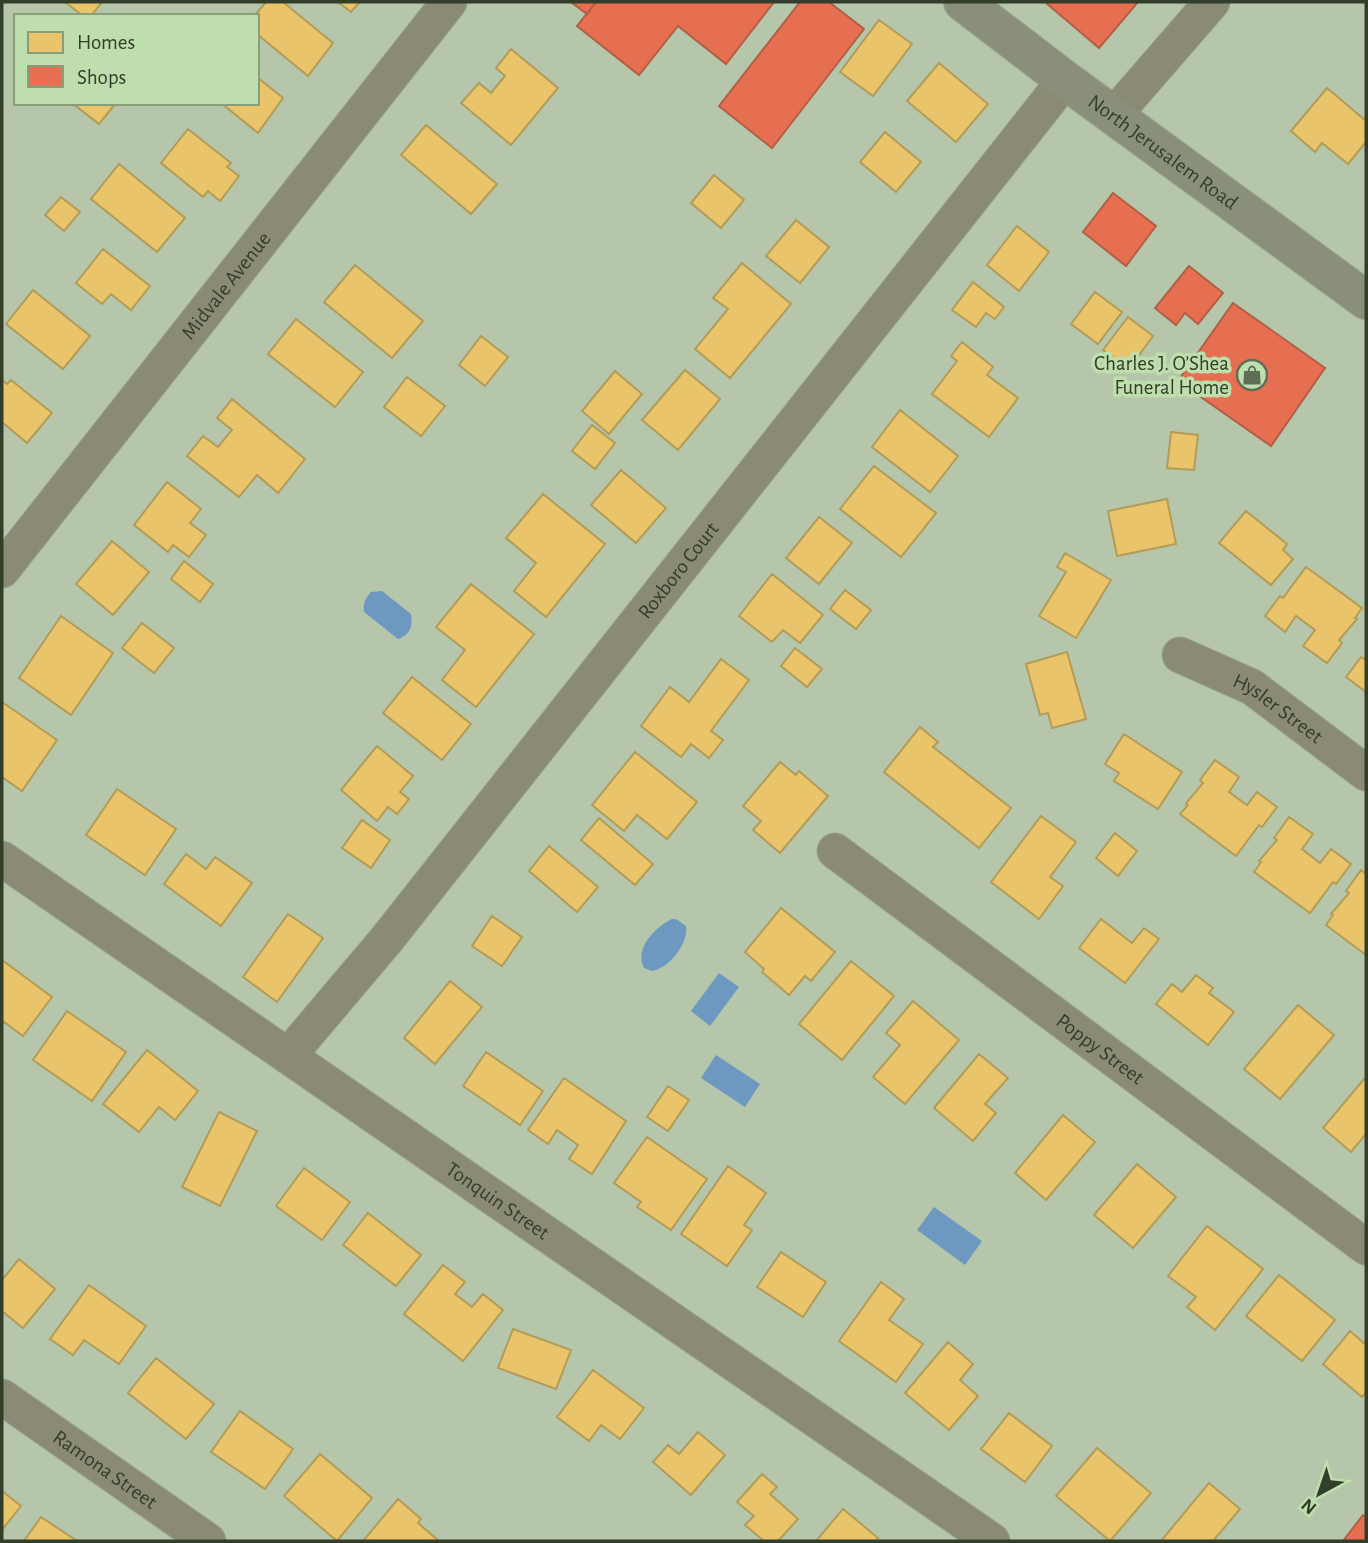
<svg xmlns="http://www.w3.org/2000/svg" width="1368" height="1543" viewBox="0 0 1368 1543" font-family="'Alegreya Sans',sans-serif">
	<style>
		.water { fill: #6d99c1 }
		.homes { fill: #e9c46a; stroke: #b29c57; stroke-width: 2 }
		.shops { fill: #e76f51; stroke: #b16045; stroke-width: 2 }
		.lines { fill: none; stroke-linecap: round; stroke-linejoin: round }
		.minor-casing { stroke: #96a38e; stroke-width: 37 }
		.major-casing { stroke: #96a38e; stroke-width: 40 }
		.minor { stroke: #8a8a75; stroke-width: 35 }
		.major { stroke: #8a8f79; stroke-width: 38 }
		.labels { text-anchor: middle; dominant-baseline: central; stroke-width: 7; stroke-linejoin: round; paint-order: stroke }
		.street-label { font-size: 21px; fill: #323e2a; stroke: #bfdead }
		.poi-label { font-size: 21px; fill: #323e2a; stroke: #bfdead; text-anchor: end }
	</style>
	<rect width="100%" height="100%" fill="#b5c6ab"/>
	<path class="water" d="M382 591 411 614C413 627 410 635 398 639L364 612C363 603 365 599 371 592Z
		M672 919H676L686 926C689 943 669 969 652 971L644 968C634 949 655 927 672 919Z
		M719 973 739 987 710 1026 691 1011Z
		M716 1055 760 1084 745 1107 701 1078Z
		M934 1207 982 1241 965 1265 917 1230Z"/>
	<path class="homes" d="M65 2H102L91 16H83Z
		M266 2H283L333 43 308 76 257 34V16H254Z
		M338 2H360L351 12Z
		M879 20 912 44 873 96 840 72Z
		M511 49 558 88 511 145 461 103 479 83 491 93 505 76 496 68Z
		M939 63 988 104 956 142 907 101Z
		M257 77 283 98 258 133 221 103H257Z
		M1327 88 1366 121V142L1348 164 1322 143 1315 152 1291 131Z
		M72 103H116L99 124Z
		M426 125 497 184 471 214 401 155Z
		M188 129 231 163 227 167 239 176 220 201 208 191 203 197 161 163Z
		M885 132 921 162 896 192 860 162Z
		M119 164 185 218 157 252 91 199Z
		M714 175 744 200 721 228 691 203Z
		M61 197 80 212 64 231 45 215Z
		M796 220 829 247 800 283 766 256Z
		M1017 226 1049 252 1019 291 987 265Z
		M103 249 150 286 131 310 111 294 102 304 76 283Z
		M742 263 791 304 730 378 695 349 728 309 713 298Z
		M355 265 423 321 392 358 324 302Z
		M973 282 1004 307 995 319 986 313 976 327 952 310Z
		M33 290 90 336 63 369 6 324Z
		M1095 292 1122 312 1098 344 1071 324Z
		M1128 317 1153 336 1129 369 1103 350Z
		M296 319 363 372 335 407 268 354Z
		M481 336 508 357 485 386 459 365Z
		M962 342 993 367 987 375 1018 398 989 437 932 394 957 361 951 356Z
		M685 370 720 399 678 450 642 420Z
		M615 371 642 394 609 434 582 411Z
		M407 377 445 406 421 436 384 407Z
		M2 380 7 384 11 380 52 413 27 443 2 422Z
		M232 399 305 459 278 493 257 475 239 497 187 456 203 436 218 447 232 430 217 418Z
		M900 410 958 456 930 492 872 447Z
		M592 425 615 443 595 469 572 451Z
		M1171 432 1198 435 1194 470 1167 468Z
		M874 466 936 513 901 557 840 509Z
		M621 470 666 508 636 543 591 505Z
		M167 482 201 509 190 523 206 535 189 557 173 545 168 552 134 525Z
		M543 494 605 544 546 617 514 591 536 563 506 538Z
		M1167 499 1176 544 1117 556 1108 511Z
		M1246 511 1287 544 1283 550 1293 559 1271 585 1219 543Z
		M819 517 852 543 819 584 786 558Z
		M112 541 149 572 113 615 76 584Z
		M1065 553 1111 580 1076 638 1039 616 1066 572 1057 567Z
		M184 561 213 584 200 602 171 579Z
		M1306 567 1362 608 1355 618 1357 619 1339 640 1342 643 1327 663 1303 646 1315 630 1296 616 1285 632 1265 616 1280 596 1283 598Z
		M772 574 823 615 800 643 783 630 772 642 739 616Z
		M471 584 534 634 476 707 442 680 465 650 436 627Z
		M845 590 871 610 856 629 830 609Z
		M61 616 113 653 71 715 19 678Z
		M142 623 174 648 154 673 122 648Z
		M795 648 822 669 807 687 781 666Z
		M1067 652 1086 719 1052 728 1048 713 1040 715 1026 664Z
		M1366 656V692L1346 677 1361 657 1364 659Z
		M721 659 749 680 711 731 723 740 709 758 691 744 681 757 641 726 670 687 689 702Z
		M412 677 471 724 442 760 383 713Z
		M2 702 57 740 22 791 2 777Z
		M920 727 938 742 933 747 1011 808 979 848 884 772Z
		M1124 734 1182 772 1158 809 1114 781 1119 773 1105 764Z
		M377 746 413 776 400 792 409 799 397 814 388 807 377 821 341 790Z
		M635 752 697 802 667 839 637 815 624 831 592 805Z
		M1215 760 1239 777 1229 792 1247 805 1257 792 1277 807 1262 827 1259 825 1236 856 1180 814 1188 805 1186 804 1187 802 1203 783 1200 780Z
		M780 762 796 775 799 771 828 796 780 853 753 830 761 821 743 806Z
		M117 789 176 829 145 875 86 835Z
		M1041 816 1076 842 1050 877 1063 886 1039 919 991 882Z
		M1289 817 1313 834 1302 849 1320 863 1331 849 1351 864 1336 884 1333 882 1310 913 1254 872 1261 862 1259 861 1277 840 1274 838Z
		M599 818 653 864 635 885 581 840Z
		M362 820 390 840 371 868 342 848Z
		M1115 833 1137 851 1118 876 1096 858Z
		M549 846 598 887 577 912 529 871Z
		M186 854 206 869 215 857 252 883 221 926 164 884Z
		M1361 870 1366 874V955L1326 925 1333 915 1331 914 1349 893 1346 891Z
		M781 908 835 952 811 981 805 976 789 995 762 972 764 969 745 952Z
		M288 914 323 938 277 1002 243 977Z
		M492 916 522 937 502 966 472 946Z
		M1101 919 1132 943 1144 928 1159 939 1125 983 1079 948Z
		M2 960 52 997 23 1036 4 1022 2 1025Z
		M851 961 894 996 842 1060 799 1024Z
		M1196 975 1213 988 1209 993 1234 1012 1208 1045 1156 1004 1172 984 1182 992Z
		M450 981 482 1007 435 1064 404 1038Z
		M913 1001 959 1040 905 1104 873 1077 900 1045 886 1033Z
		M1298 1005 1334 1035 1280 1099 1244 1069Z
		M67 1011 126 1052 92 1101 33 1060Z
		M147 1050 198 1091 175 1120 159 1107 139 1132 103 1104Z
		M486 1052 543 1091 520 1125 463 1086Z
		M979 1054 1008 1078 985 1104 996 1113 973 1141 934 1108Z
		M564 1078 626 1121 592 1174 569 1159 578 1145 557 1130 548 1144 528 1130Z
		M1364 1079 1366 1081V1134L1351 1152 1323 1128Z
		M668 1086 689 1100 668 1131 647 1117Z
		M219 1112 257 1131 220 1206 182 1187Z
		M1063 1115 1095 1142 1046 1200 1015 1173Z
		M647 1137 707 1179 671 1230 637 1207 641 1202 614 1183Z
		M1137 1164 1176 1197 1133 1248 1094 1215Z
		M728 1166 766 1193 744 1225 752 1230 727 1266 681 1234Z
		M304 1168 350 1202 322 1240 276 1206Z
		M368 1213 421 1255 396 1286 343 1245Z
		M1207 1226 1263 1269 1215 1330 1187 1307 1196 1297 1168 1276Z
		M781 1252 826 1282 803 1317 757 1287Z
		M19 1259 55 1289 23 1328 2 1311V1280Z
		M443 1265 465 1282 455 1294 472 1307 483 1294 503 1310 463 1361 404 1314Z
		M1279 1275 1335 1320 1302 1361 1246 1316Z
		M881 1282 904 1299 889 1320 923 1344 896 1382 839 1341Z
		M89 1285 146 1326 119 1364 84 1340 73 1355 50 1339Z
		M513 1329 571 1350 556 1389 498 1368Z
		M1350 1331 1366 1345V1392L1362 1397 1323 1364Z
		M948 1342 973 1364 960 1380 978 1396 949 1430 905 1393Z
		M156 1358 214 1404 186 1439 128 1393Z
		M593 1370 644 1408 620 1439 601 1425 589 1441 557 1417Z
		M240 1411 293 1449 265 1489 211 1452Z
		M1009 1413 1052 1446 1025 1482 981 1449Z
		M698 1432 725 1455 691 1495 653 1462 668 1445 679 1454Z
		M1097 1448 1151 1493 1110 1541 1056 1496Z
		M320 1454 372 1498 337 1541 284 1496Z
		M762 1474 777 1487 770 1494 798 1519 778 1541H764L745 1525 754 1516 737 1502Z
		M1209 1483 1240 1509 1213 1541H1161Z
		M2 1491 21 1506 2 1530Z
		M398 1499 421 1519 418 1523 439 1541H363Z
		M843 1509 878 1538 875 1541H816Z
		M41 1517 77 1541H24Z"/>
	<path class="shops" d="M571 2H596L587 14Z
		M596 2H774L726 64 678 26 639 75 577 26Z
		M800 2H829L864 29 772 148 719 106Z
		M1045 2H1138L1099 48Z
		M1113 193 1156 226 1126 266 1083 232Z
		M1189 266 1223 293 1198 324 1185 313 1176 325 1155 308Z
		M1233 303 1325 368 1271 446 1178 381Z
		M1363 1515 1366 1517V1541H1343Z"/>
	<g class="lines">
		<g class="minor-casing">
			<g id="minor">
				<path d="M1114 115 1212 2"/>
				<path id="s1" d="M2 570 449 2"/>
				<path id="s2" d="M1180 655 1252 687 1366 773"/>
				<path id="s3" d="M835 851 1366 1247"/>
				<path id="s4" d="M2 859 992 1541"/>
				<path id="s5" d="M288 1056 387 939 1065 80"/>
				<path id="s6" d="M2 1397 208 1541"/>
			</g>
		</g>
		<g class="major-casing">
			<g id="major">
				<path id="s7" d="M963 2 1065 80 1366 300"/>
			</g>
		</g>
		<use href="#minor" class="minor"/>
		<use href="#major" class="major"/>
	</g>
	<defs>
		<g id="shop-ring" transform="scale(1.575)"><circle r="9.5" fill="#bfdead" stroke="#606e57" stroke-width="1.5"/><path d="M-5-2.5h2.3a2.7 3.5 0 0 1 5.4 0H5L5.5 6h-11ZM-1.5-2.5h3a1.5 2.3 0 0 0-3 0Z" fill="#606e57"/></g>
	</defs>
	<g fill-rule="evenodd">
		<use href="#shop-ring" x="1252" y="375"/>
	</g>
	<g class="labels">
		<g class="street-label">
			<text stroke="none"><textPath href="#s7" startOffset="250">North Jerusalem Road</textPath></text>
			<text stroke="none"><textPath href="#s1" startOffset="362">Midvale Avenue</textPath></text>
			<text stroke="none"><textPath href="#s5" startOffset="623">Roxboro Court</textPath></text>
			<text stroke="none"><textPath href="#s2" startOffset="112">Hysler Street</textPath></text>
			<text stroke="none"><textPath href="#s3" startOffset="331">Poppy Street</textPath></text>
			<text stroke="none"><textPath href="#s4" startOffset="602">Tonquin Street</textPath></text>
			<text stroke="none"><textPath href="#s6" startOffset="126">Ramona Street</textPath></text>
		</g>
		<g class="poi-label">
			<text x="1229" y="363">Charles J. O’Shea<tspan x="1229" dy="24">Funeral Home</tspan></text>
		</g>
	</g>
	<rect width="1368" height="1543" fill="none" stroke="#323e2a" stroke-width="7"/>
	<rect x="14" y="14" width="245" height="91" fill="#bfdead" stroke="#879e79" stroke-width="2"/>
	<rect x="28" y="32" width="35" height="21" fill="#e9c46a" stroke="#879e79" stroke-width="2"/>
	<text x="77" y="49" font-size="21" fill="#323e2a">Homes</text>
	<rect x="28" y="66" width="35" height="21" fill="#e76f51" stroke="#879e79" stroke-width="2"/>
	<text x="77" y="84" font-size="21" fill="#323e2a">Shops</text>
	<g transform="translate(1319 1494) rotate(220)" stroke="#bfdead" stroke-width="5" paint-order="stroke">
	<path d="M0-5L12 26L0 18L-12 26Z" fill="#323e2a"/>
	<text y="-10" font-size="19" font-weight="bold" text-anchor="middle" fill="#323e2a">N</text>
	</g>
</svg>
